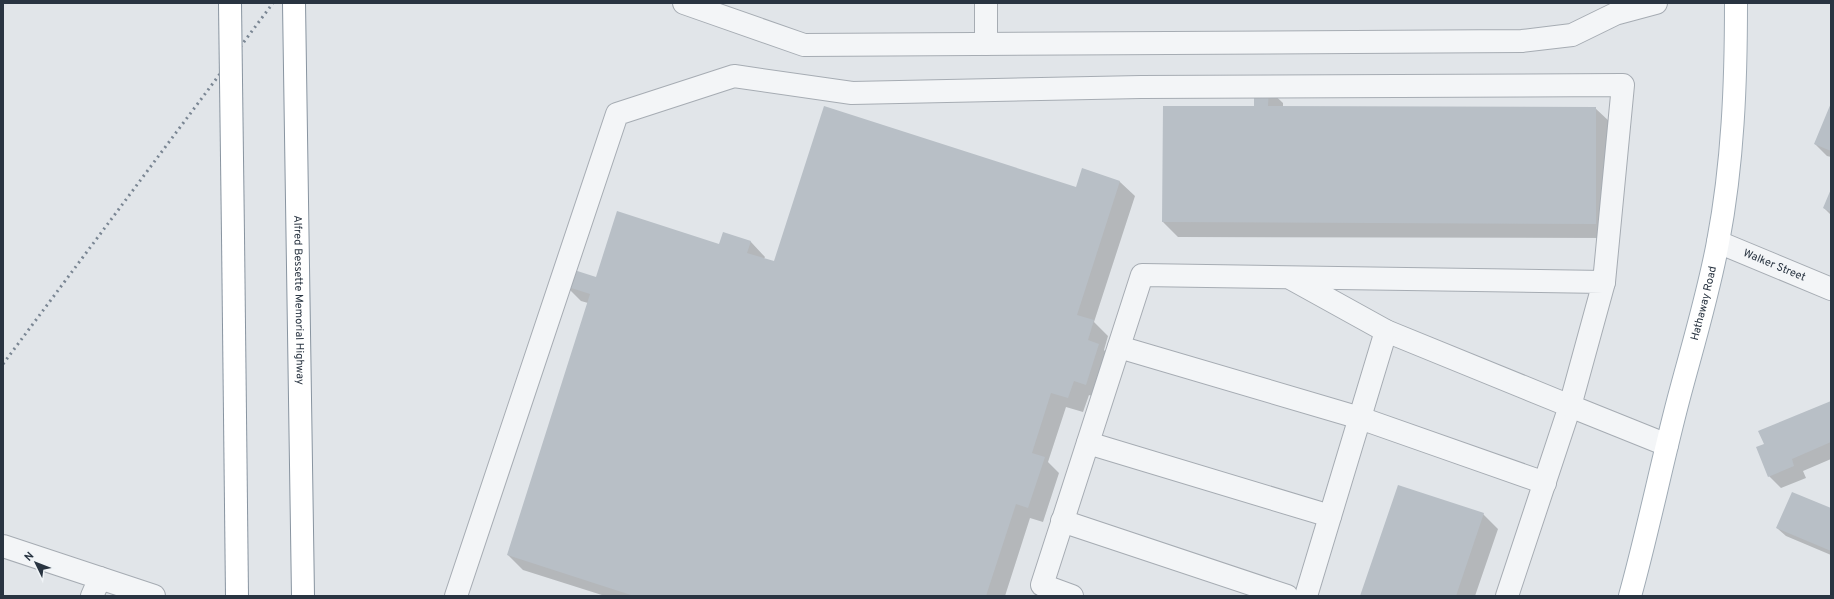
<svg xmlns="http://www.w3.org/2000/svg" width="1834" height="599" viewBox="0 0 1834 599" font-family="Overpass,sans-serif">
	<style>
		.shadow { fill: #0003 }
		.building { fill: #b8bfc6 }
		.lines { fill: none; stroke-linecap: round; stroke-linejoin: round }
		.minor-casing { stroke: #a6acb3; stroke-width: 24 }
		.major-casing { stroke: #a0abb5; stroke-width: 24 }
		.highway-casing { stroke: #8894a0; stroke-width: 24 }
		.minor { stroke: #f3f5f7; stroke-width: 22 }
		.major { stroke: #fff; stroke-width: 22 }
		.highway { stroke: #fff; stroke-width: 22 }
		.rail { stroke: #7a8693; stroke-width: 3; stroke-dasharray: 2 4; stroke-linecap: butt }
		.highway-bridge-casing { stroke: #8894a0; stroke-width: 24; stroke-linecap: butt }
		.highway-bridge { stroke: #fff; stroke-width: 22 }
		.labels { text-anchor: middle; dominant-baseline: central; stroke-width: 3.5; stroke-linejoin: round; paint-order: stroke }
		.street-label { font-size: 11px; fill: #293441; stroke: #f0f4f7 }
	</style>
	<rect width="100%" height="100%" fill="#e1e5e9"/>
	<path class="shadow" d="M1268 89 1283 103V107L1595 108 1610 122V238L1178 237 1163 222Z
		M1831 105V157L1827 156 1815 144Z
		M1083 169 1120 182 1135 196 1094 322 1108 336 1104 350 1113 360 1101 399 1089 395 1083 412 1066 407 1048 462 1059 473 1043 522 1030 518 1005 596H605L523 570 508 555 588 303 581 301 566 286 720 245 723 234 751 242 765 257 764 259 774 263 1077 188Z
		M1831 192V215L1824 208Z
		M1831 402V459L1803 471 1806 478 1781 488 1769 476 1765 444Z
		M1831 509V555L1786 536 1777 528Z
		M1483 514 1498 529 1475 596H1361Z"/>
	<path class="building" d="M1254 87 1269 88 1268 106 1596 107V224L1162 222 1163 106H1254Z
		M1831 103V151L1814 144Z
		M824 106 1076 187 1082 168 1120 181 1077 315 1094 320 1088 340 1099 344 1086 385 1074 381 1068 398 1051 393 1032 453 1045 457 1028 508 1016 504 986 596H634L507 555 590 294 565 286 571 269 596 277 617 211 719 244 723 232 751 241 747 253 774 261Z
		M1831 189V212L1823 208Z
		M1831 401V442L1792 459 1794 466 1768 477 1756 447 1764 444 1758 431Z
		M1398 485 1484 513 1456 596H1360Z
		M1792 492 1831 508V551L1776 528Z"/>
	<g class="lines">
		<g class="minor-casing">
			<g id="minor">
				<path d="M684 3 804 45 1522 41 1572 35 1615 14 1656 3"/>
				<path d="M986 44V3"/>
				<path id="s1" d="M1718 242 1831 289"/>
				<path d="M1292 279 1386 331 1570 406 1507 596"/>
				<path d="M1119 347 1360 418 1545 483"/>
				<path d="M1088 443 1330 516"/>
				<path d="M1062 521 1287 596"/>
				<path d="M3 546 154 596"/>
				<path d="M92 596 100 578"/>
				<path d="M456 596 617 114 734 76 852 93 1141 87 1623 85 1604 282"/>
				<path d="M1072 596 1042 585 1142 275 1604 282 1570 406 1667 445"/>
				<path d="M1306 596 1386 331"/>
			</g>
		</g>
		<g class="major-casing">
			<g id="major">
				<path id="s2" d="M1630 596C1648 531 1661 466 1678 401 1692 348 1708 296 1718 242 1733 163 1736 83 1736 3"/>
			</g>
		</g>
		<g class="highway-casing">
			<g id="highway">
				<path id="s3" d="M294 3 303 596"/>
				<path d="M233 236 237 596"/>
			</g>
		</g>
		<use href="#minor" class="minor"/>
		<use href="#major" class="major"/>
		<use href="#highway" class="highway"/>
		<path class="rail" d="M3 364 273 3"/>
		<g class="highway-bridge-casing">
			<path id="highway-bridge" d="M230 3 233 236"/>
		</g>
		<use href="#highway-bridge" class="highway-bridge"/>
	</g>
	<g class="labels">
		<g class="street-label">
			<text stroke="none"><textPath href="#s1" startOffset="61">Walker Street</textPath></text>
			<text stroke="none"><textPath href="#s3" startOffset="297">Alfred Bessette Memorial Highway</textPath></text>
			<text stroke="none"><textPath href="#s2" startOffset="302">Hathaway Road</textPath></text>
		</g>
	</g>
	<rect width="1834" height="599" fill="none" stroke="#293441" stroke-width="8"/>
	<g transform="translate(36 563) rotate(313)" stroke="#f0f4f7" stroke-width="3" paint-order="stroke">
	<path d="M0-3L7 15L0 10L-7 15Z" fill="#293441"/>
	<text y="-6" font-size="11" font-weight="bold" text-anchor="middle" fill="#293441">N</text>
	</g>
</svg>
